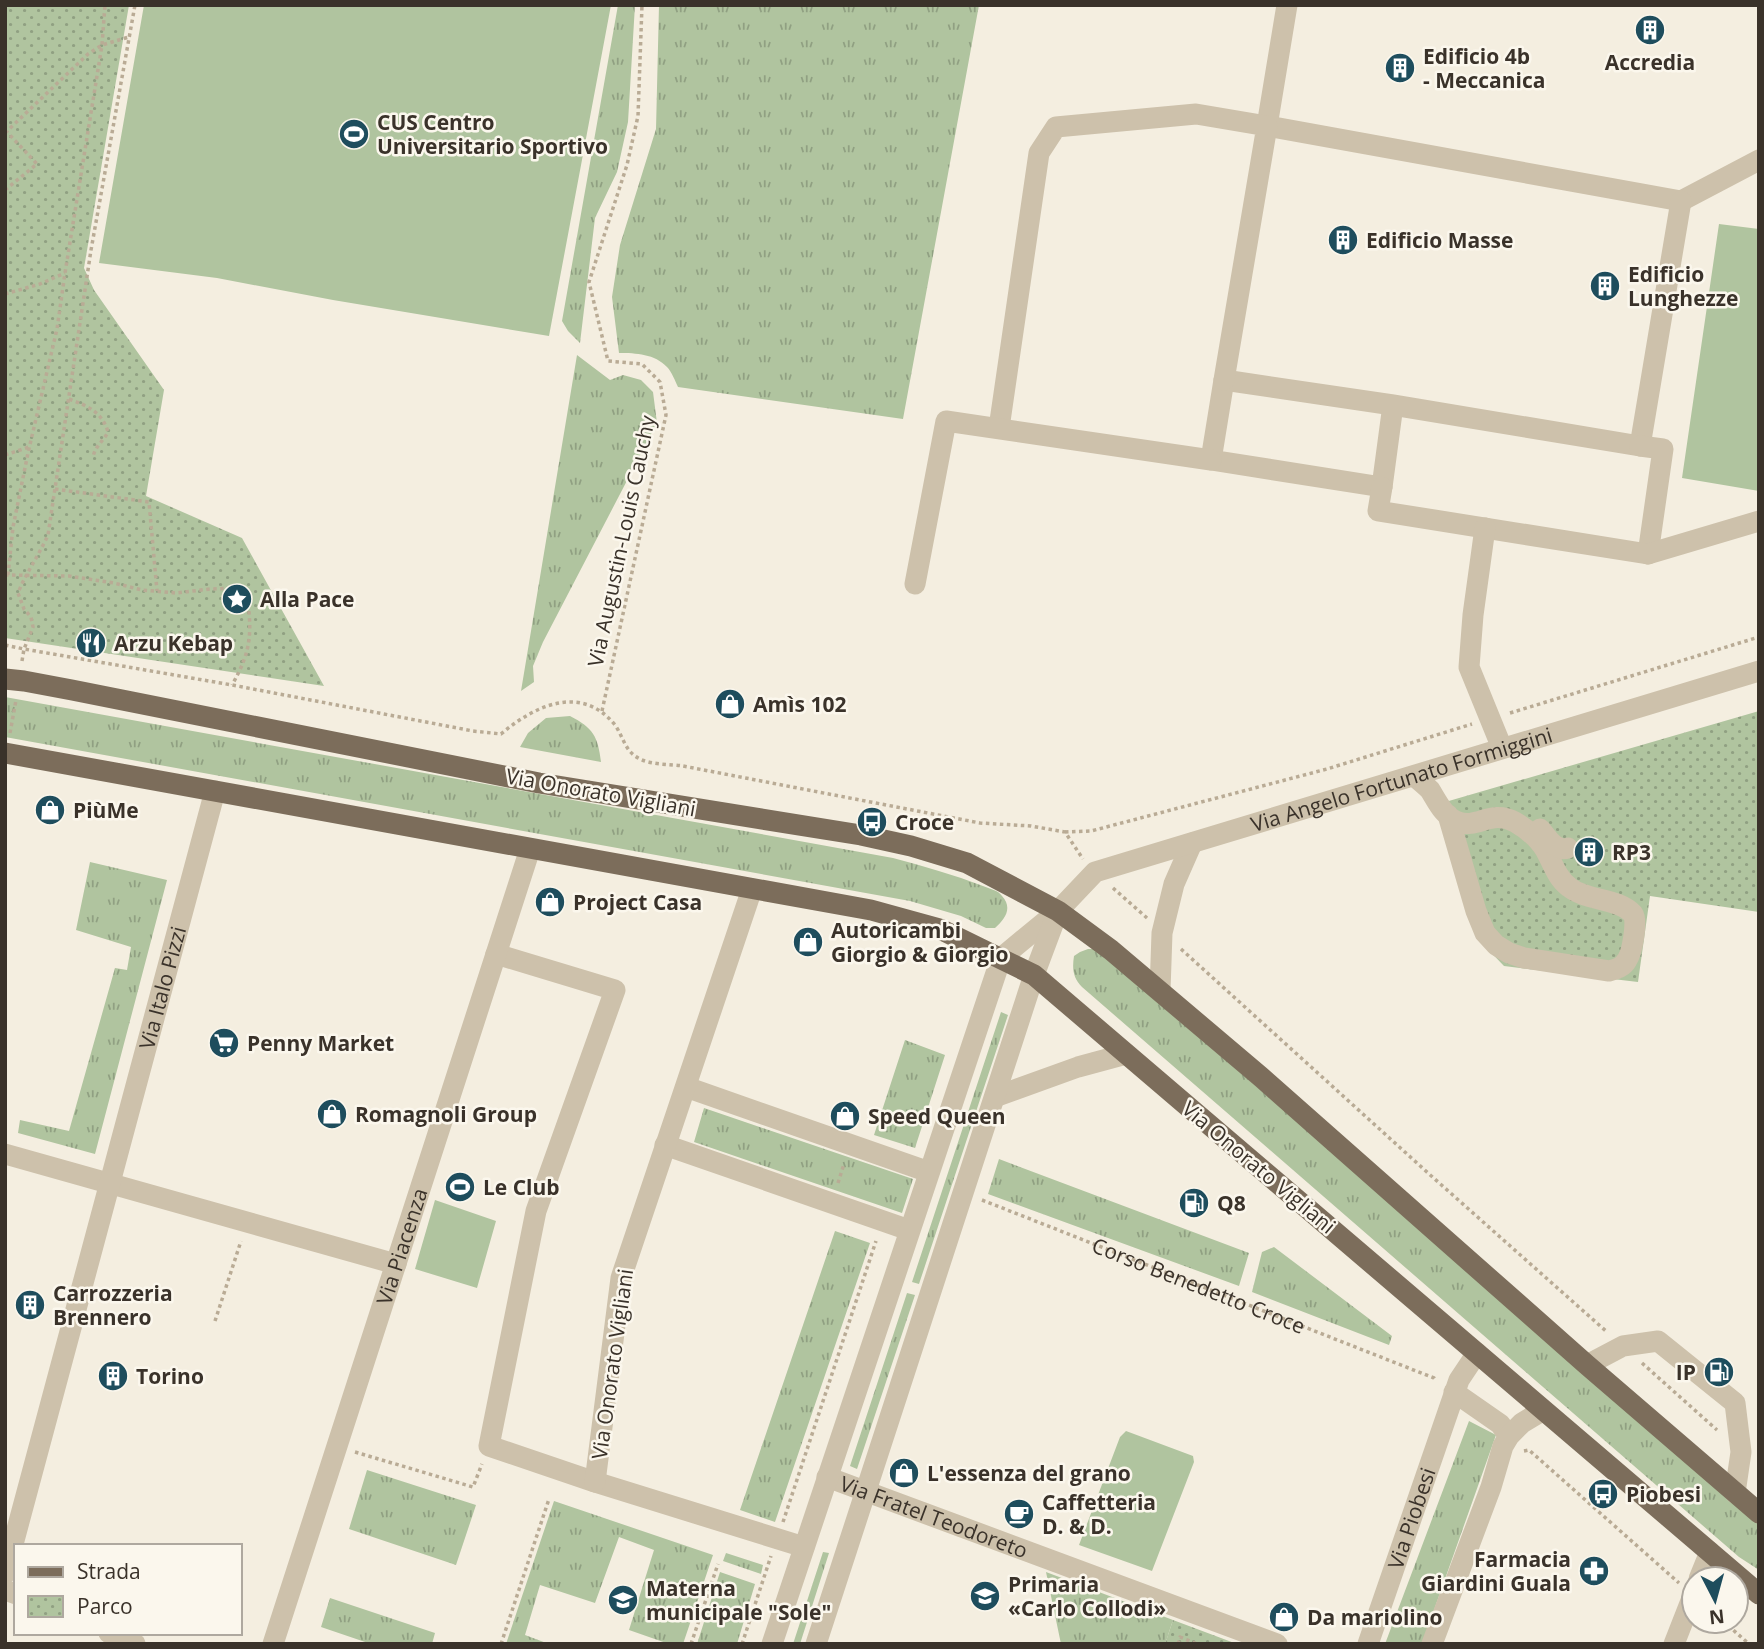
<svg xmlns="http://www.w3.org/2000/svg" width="1764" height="1649" viewBox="0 0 1764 1649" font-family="'Open Sans',sans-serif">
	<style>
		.grass { fill: url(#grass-tufts) }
		.park { fill: url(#park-dots) }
		.garden { fill: #b0c49f }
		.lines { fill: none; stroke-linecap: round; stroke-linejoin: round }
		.path { stroke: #b9ab95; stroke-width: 3.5; stroke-dasharray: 3.5 3.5; stroke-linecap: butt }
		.minor { stroke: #cdc1ab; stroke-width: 21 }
		.major { stroke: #7c6d5b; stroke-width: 21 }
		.labels { text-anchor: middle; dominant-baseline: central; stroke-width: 5; stroke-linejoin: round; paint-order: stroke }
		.poi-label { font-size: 21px; font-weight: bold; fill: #3a322a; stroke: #fbf7ed; text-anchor: start }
		.street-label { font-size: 21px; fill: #3a322a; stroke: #fbf7ed }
	</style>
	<defs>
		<pattern id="grass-tufts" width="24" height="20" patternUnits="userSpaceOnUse" patternTransform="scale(1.75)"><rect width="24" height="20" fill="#b0c49f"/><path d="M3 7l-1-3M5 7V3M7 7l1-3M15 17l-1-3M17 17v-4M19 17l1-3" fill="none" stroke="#90a082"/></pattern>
		<pattern id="park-dots" width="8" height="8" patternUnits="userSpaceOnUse" patternTransform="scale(1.75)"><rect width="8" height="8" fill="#b0c49f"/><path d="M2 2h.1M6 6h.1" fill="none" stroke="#90a082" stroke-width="1.8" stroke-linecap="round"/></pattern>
	</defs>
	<rect width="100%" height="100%" fill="#f4eee0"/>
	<path class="grass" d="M618 5H635L628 122 617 172 595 218 580 343 568 331 562 321Z
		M659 5H979L903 419 678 387C675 381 672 372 667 367 655 354 636 353 619 353L612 297 620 245 656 129Z
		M577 355 610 380 623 375 641 380 653 392 657 423 543 642 533 666 534 682 521 691Z
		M5 697 893 858C924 866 954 875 983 886 990 889 998 890 1002 896 1013 908 1005 919 995 928H986L961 916 910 901 5 737Z
		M570 716C593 728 598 736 601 762L520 747 528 733 546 718Z
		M90 862 167 880 95 1154 18 1133 20 1120 69 1131 115 968 127 970 131 947 76 930Z
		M1088 949H1098L1759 1522V1570L1739 1557 1082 987C1073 978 1072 969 1074 956L1080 952Z
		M1001 1012 1008 1015 919 1284 912 1282Z
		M905 1040 945 1055 915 1148 874 1135Z
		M704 1108 913 1179 902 1213 694 1142Z
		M999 1159 1249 1253 1239 1286 988 1194Z
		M835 1231 870 1243 775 1522 740 1510Z
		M1274 1247 1392 1336 1389 1345 1252 1292 1262 1252Z
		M907 1293 915 1295 857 1469 850 1466Z
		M1469 1421 1496 1435 1422 1644H1385Z
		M367 1470 476 1505 456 1565 349 1529Z
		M554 1501 713 1555 683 1644H669L629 1630 654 1550 619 1537 595 1603 540 1585 525 1635 549 1644H506Z
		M823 1552 829 1553 800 1644H793Z
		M726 1553 763 1565 761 1574 723 1561Z
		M720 1572 755 1584 737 1644H697Z
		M1046 1572 1173 1620 1165 1644H1061Z
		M330 1598 435 1633 432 1644H371L321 1627Z"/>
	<path class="park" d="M5 5H129L84 268 94 290 164 390 146 496 242 538 324 686 5 638Z
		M1759 711V912L1650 896 1638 982 1504 966 1478 939 1435 805Z
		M1173 1620 1237 1644H1165Z"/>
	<path class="garden" d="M144 5H611L549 336 333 300 217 278 99 263Z
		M1719 224 1759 229V491L1682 478Z
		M435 1200 496 1221 477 1288 415 1269Z
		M1126 1431 1193 1456 1194 1462 1152 1571 1079 1545 1120 1437Z"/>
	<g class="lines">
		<g class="path">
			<path d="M5 133 88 54 102 45 129 37"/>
			<path d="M5 190 37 164 7 132"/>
			<path d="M5 294 40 284 65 273"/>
			<path d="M69 399C88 406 102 412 108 432 103 442 94 447 93 458"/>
			<path d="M5 455 29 447"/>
			<path d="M55 489 149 502 157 591"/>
			<path d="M5 575 69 576 114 583 142 590 176 593 210 589 246 588C252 630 253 648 232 685"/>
			<path d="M8 575 13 527 28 453 57 329 65 273 102 45 105 5"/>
			<path d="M5 645 24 649 232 685 473 731 501 734C534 706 581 683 615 725 624 738 625 752 640 759 652 765 670 764 683 766L980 823 1031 826 1065 832 1083 859"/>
			<path d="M22 661 24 649 33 627 31 617 24 609 18 593C26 573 39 555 48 535L91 250 135 5"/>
			<path d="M602 711 666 415 660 382 642 364 608 361 589 282 627 165 638 116 642 5"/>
			<path d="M1510 713 1759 637"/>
			<path d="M10 733 16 700"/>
			<path d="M1065 832 1091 831 1327 769 1472 724"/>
			<path d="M1113 888 1147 918"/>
			<path d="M1181 949 1428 1173 1607 1332"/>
			<path d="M838 1183 844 1164"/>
			<path id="s1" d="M982 1200 1434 1378 1436 1381"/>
			<path d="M215 1321 241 1241"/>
			<path d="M1642 1363 1717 1430"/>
			<path d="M1524 1451 1529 1450 1679 1583"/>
			<path d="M355 1452 473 1487 482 1464"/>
			<path d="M783 1522 876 1241"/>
			<path d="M1723 1621 1749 1644"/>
			<path d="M501 1644 549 1499"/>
			<path d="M691 1644 718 1564"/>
			<path d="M742 1644 771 1556"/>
			<path d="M1178 1644 1180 1637 1197 1644"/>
		</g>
		<g class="minor">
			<path d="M1287 5 1267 126 1681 201 1759 160"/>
			<path d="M1393 405 1382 487 1211 460 1224 380 1393 405 1640 446 1681 201"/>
			<path d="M999 428 1039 153 1056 127 1196 114 1267 126 1224 380"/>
			<path d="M1640 446 1663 449 1648 554"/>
			<path d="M1382 487 1378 511 1648 554 1759 521"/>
			<path d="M1485 528 1473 615 1469 667 1502 748"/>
			<path d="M915 584 946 421 1211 460"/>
			<path d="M1414 776C1419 780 1425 785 1430 790 1437 801 1444 817 1458 822 1478 829 1491 809 1515 822 1527 829 1539 839 1546 851 1553 864 1557 878 1569 887 1586 901 1619 898 1633 914 1638 921 1632 953 1627 960 1623 967 1617 969 1609 971L1524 958 1509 953 1496 945 1485 933 1476 911 1448 815"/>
			<path d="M1540 829C1548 838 1555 852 1568 848"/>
			<path d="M496 954 615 990 536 1211 489 1446 595 1482 804 1547"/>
			<path d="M1160 991 1162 933 1174 884 1192 843"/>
			<path d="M686 1087 929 1172"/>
			<path d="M995 1097 1078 1067 1126 1054"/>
			<path d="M665 1145 909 1230"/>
			<path d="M5 1154 396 1264"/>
			<path d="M1587 1365 1623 1346 1658 1341 1735 1403 1741 1452 1735 1493"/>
			<path d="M1454 1392 1500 1424 1509 1436"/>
			<path id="s2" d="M827 1477 1277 1644"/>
			<path d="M595 1482 621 1278 752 889"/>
			<path id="s3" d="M5 1574 215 791"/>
			<path d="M1699 1579 1710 1552"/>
			<path d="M5 1590 16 1594"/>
			<path d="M109 1633 135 1644"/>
			<path id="s4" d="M273 1644 530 849"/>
			<path id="s5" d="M772 1644 1001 958 1058 911 1095 872 1759 671"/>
			<path d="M816 1644 1034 975 1058 911"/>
			<path id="s6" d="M1368 1644 1459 1380 1477 1353"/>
			<path d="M1432 1644 1491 1487 1503 1446 1509 1436 1522 1423 1542 1411"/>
			<path d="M1674 1644 1694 1593"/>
		</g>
		<path class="major" d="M5 679 24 681 72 690 539 783 861 835 911 846 967 863 1058 911 1111 950 1261 1077 1587 1365 1759 1513
			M5 753 871 910 940 929 1034 975 1759 1594"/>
	</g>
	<defs>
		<g id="building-disc" transform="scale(1.575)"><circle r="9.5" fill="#1e4d5d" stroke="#fbf7ed"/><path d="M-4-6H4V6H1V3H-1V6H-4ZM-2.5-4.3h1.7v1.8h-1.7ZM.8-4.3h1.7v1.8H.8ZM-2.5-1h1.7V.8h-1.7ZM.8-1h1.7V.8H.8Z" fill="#fff"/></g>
		<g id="stadium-disc" transform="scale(1.575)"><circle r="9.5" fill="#1e4d5d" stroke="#fbf7ed"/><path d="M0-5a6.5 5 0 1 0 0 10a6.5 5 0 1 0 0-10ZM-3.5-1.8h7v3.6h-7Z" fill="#fff"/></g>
		<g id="sight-disc" transform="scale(1.575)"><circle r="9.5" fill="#1e4d5d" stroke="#fbf7ed"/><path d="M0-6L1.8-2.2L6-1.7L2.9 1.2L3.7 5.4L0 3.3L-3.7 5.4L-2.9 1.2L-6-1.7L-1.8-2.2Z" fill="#fff"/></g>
		<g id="restaurant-disc" transform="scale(1.575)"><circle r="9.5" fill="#1e4d5d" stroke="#fbf7ed"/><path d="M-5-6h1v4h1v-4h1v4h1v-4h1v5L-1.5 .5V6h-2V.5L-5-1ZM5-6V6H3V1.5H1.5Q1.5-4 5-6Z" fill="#fff"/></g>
		<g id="shop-disc" transform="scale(1.575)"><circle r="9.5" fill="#1e4d5d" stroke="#fbf7ed"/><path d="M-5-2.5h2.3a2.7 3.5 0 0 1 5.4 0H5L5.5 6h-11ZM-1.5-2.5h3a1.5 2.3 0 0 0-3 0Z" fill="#fff"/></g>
		<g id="bus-disc" transform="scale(1.575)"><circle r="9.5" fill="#1e4d5d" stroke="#fbf7ed"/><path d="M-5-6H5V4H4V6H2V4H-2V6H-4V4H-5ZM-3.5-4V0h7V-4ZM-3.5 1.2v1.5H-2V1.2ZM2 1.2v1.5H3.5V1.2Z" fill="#fff"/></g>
		<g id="supermarket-disc" transform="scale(1.575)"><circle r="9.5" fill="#1e4d5d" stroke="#fbf7ed"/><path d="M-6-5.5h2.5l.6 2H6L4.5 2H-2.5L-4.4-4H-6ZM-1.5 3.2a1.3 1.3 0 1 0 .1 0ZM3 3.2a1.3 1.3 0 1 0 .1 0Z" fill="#fff"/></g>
		<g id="fuel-disc" transform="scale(1.575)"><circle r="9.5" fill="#1e4d5d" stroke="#fbf7ed"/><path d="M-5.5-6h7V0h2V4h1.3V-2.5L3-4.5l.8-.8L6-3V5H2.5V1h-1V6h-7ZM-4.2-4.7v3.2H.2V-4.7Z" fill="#fff"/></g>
		<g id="cafe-disc" transform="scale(1.575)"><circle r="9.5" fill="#1e4d5d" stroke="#fbf7ed"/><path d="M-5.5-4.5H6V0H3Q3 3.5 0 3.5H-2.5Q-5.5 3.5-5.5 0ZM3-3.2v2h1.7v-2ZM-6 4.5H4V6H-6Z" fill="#fff"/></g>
		<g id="pharmacy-disc" transform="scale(1.575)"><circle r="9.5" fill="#1e4d5d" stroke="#fbf7ed"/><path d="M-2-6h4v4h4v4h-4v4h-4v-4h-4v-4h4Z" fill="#fff"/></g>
		<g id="school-disc" transform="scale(1.575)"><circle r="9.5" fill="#1e4d5d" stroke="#fbf7ed"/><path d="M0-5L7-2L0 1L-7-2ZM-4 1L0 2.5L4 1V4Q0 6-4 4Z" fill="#fff"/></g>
	</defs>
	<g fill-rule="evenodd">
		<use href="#building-disc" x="1650" y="30"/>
		<use href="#building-disc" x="1400" y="68"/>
		<use href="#stadium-disc" x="354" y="134"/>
		<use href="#building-disc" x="1343" y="240"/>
		<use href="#building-disc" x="1605" y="286"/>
		<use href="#sight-disc" x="237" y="599"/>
		<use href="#restaurant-disc" x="91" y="643"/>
		<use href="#shop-disc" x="730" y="704"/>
		<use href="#shop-disc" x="50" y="810"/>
		<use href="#bus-disc" x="872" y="822"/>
		<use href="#building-disc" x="1589" y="852"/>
		<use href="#shop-disc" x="550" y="902"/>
		<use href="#shop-disc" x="808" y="942"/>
		<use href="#supermarket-disc" x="224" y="1043"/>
		<use href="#shop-disc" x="332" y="1114"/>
		<use href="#shop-disc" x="845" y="1116"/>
		<use href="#stadium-disc" x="460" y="1187"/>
		<use href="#fuel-disc" x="1194" y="1203"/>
		<use href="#building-disc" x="30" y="1305"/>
		<use href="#fuel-disc" x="1719" y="1372"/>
		<use href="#building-disc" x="113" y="1376"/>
		<use href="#shop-disc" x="904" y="1473"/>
		<use href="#bus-disc" x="1603" y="1494"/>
		<use href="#cafe-disc" x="1019" y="1514"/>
		<use href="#pharmacy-disc" x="1594" y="1571"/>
		<use href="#school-disc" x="985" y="1596"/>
		<use href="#school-disc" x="623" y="1600"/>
		<use href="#shop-disc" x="1284" y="1617"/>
	</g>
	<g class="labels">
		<g class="poi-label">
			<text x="1423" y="56">Edificio 4b<tspan x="1423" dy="24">- Meccanica</tspan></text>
			<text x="1650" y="62" text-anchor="middle">Accredia</text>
			<text x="377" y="122">CUS Centro<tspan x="377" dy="24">Universitario Sportivo</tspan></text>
			<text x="1366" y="240">Edificio Masse</text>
			<text x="1628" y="274">Edificio<tspan x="1628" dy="24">Lunghezze</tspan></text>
			<text x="260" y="599">Alla Pace</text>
			<text x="114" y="643">Arzu Kebap</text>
			<text x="753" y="704">Amìs 102</text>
			<text x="73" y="810">PiùMe</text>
			<text x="895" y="822">Croce</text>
			<text x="1612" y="852">RP3</text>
			<text x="573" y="902">Project Casa</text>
			<text x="831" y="930">Autoricambi<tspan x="831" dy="24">Giorgio &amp; Giorgio</tspan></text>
			<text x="247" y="1043">Penny Market</text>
			<text x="355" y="1114">Romagnoli Group</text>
			<text x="868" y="1116">Speed Queen</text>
			<text x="483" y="1187">Le Club</text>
			<text x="1217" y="1203">Q8</text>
			<text x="53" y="1293">Carrozzeria<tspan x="53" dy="24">Brennero</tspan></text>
			<text x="1696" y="1372" text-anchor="end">IP</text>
			<text x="136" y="1376">Torino</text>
			<text x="927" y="1473">L'essenza del grano</text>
			<text x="1626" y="1494">Piobesi</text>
			<text x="1042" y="1502">Caffetteria<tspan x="1042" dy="24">D. &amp; D.</tspan></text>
			<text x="1571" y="1559" text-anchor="end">Farmacia<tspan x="1571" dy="24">Giardini Guala</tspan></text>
			<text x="1008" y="1584">Primaria<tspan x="1008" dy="24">«Carlo Collodi»</tspan></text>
			<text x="646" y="1588">Materna<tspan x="646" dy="24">municipale "Sole"</tspan></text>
			<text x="1307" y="1617">Da mariolino</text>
		</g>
		<g class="street-label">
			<text transform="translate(621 541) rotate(-78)">Via Augustin-Louis Cauchy</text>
			<text stroke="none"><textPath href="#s5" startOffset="1171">Via Angelo Fortunato Formiggini</textPath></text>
			<text transform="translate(601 792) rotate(10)">Via Onorato Vigliani</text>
			<text stroke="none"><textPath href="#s3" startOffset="607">Via Italo Pizzi</textPath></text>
			<text transform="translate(1259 1167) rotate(40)">Via Onorato Vigliani</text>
			<text stroke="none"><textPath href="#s4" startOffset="418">Via Piacenza</textPath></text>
			<text stroke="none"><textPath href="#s1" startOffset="233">Corso Benedetto Croce</textPath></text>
			<text transform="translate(612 1364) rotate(-82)">Via Onorato Vigliani</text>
			<text stroke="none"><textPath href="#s2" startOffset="114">Via Fratel Teodoreto</textPath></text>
			<text stroke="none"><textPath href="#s6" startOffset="133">Via Piobesi</textPath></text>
		</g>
	</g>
	<rect width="1764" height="1649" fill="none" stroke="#3a322a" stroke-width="14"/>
	<rect x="14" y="1544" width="228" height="91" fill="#fbf7ed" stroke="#aea89f" stroke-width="2"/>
	<rect x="28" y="1567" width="35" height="10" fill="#7c6d5b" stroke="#aea89f" stroke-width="2"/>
	<text x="77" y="1579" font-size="21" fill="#3a322a">Strada</text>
	<rect x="28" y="1596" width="35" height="21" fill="url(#park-dots)" stroke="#aea89f" stroke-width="2"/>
	<text x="77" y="1614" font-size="21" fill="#3a322a">Parco</text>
	<g transform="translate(1715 1600) rotate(174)"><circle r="33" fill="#fbf7ed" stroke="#aea89f" stroke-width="2"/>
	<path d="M0-5L12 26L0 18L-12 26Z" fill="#1e4d5d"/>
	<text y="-10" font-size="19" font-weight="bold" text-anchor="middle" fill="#3a322a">N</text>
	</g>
</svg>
